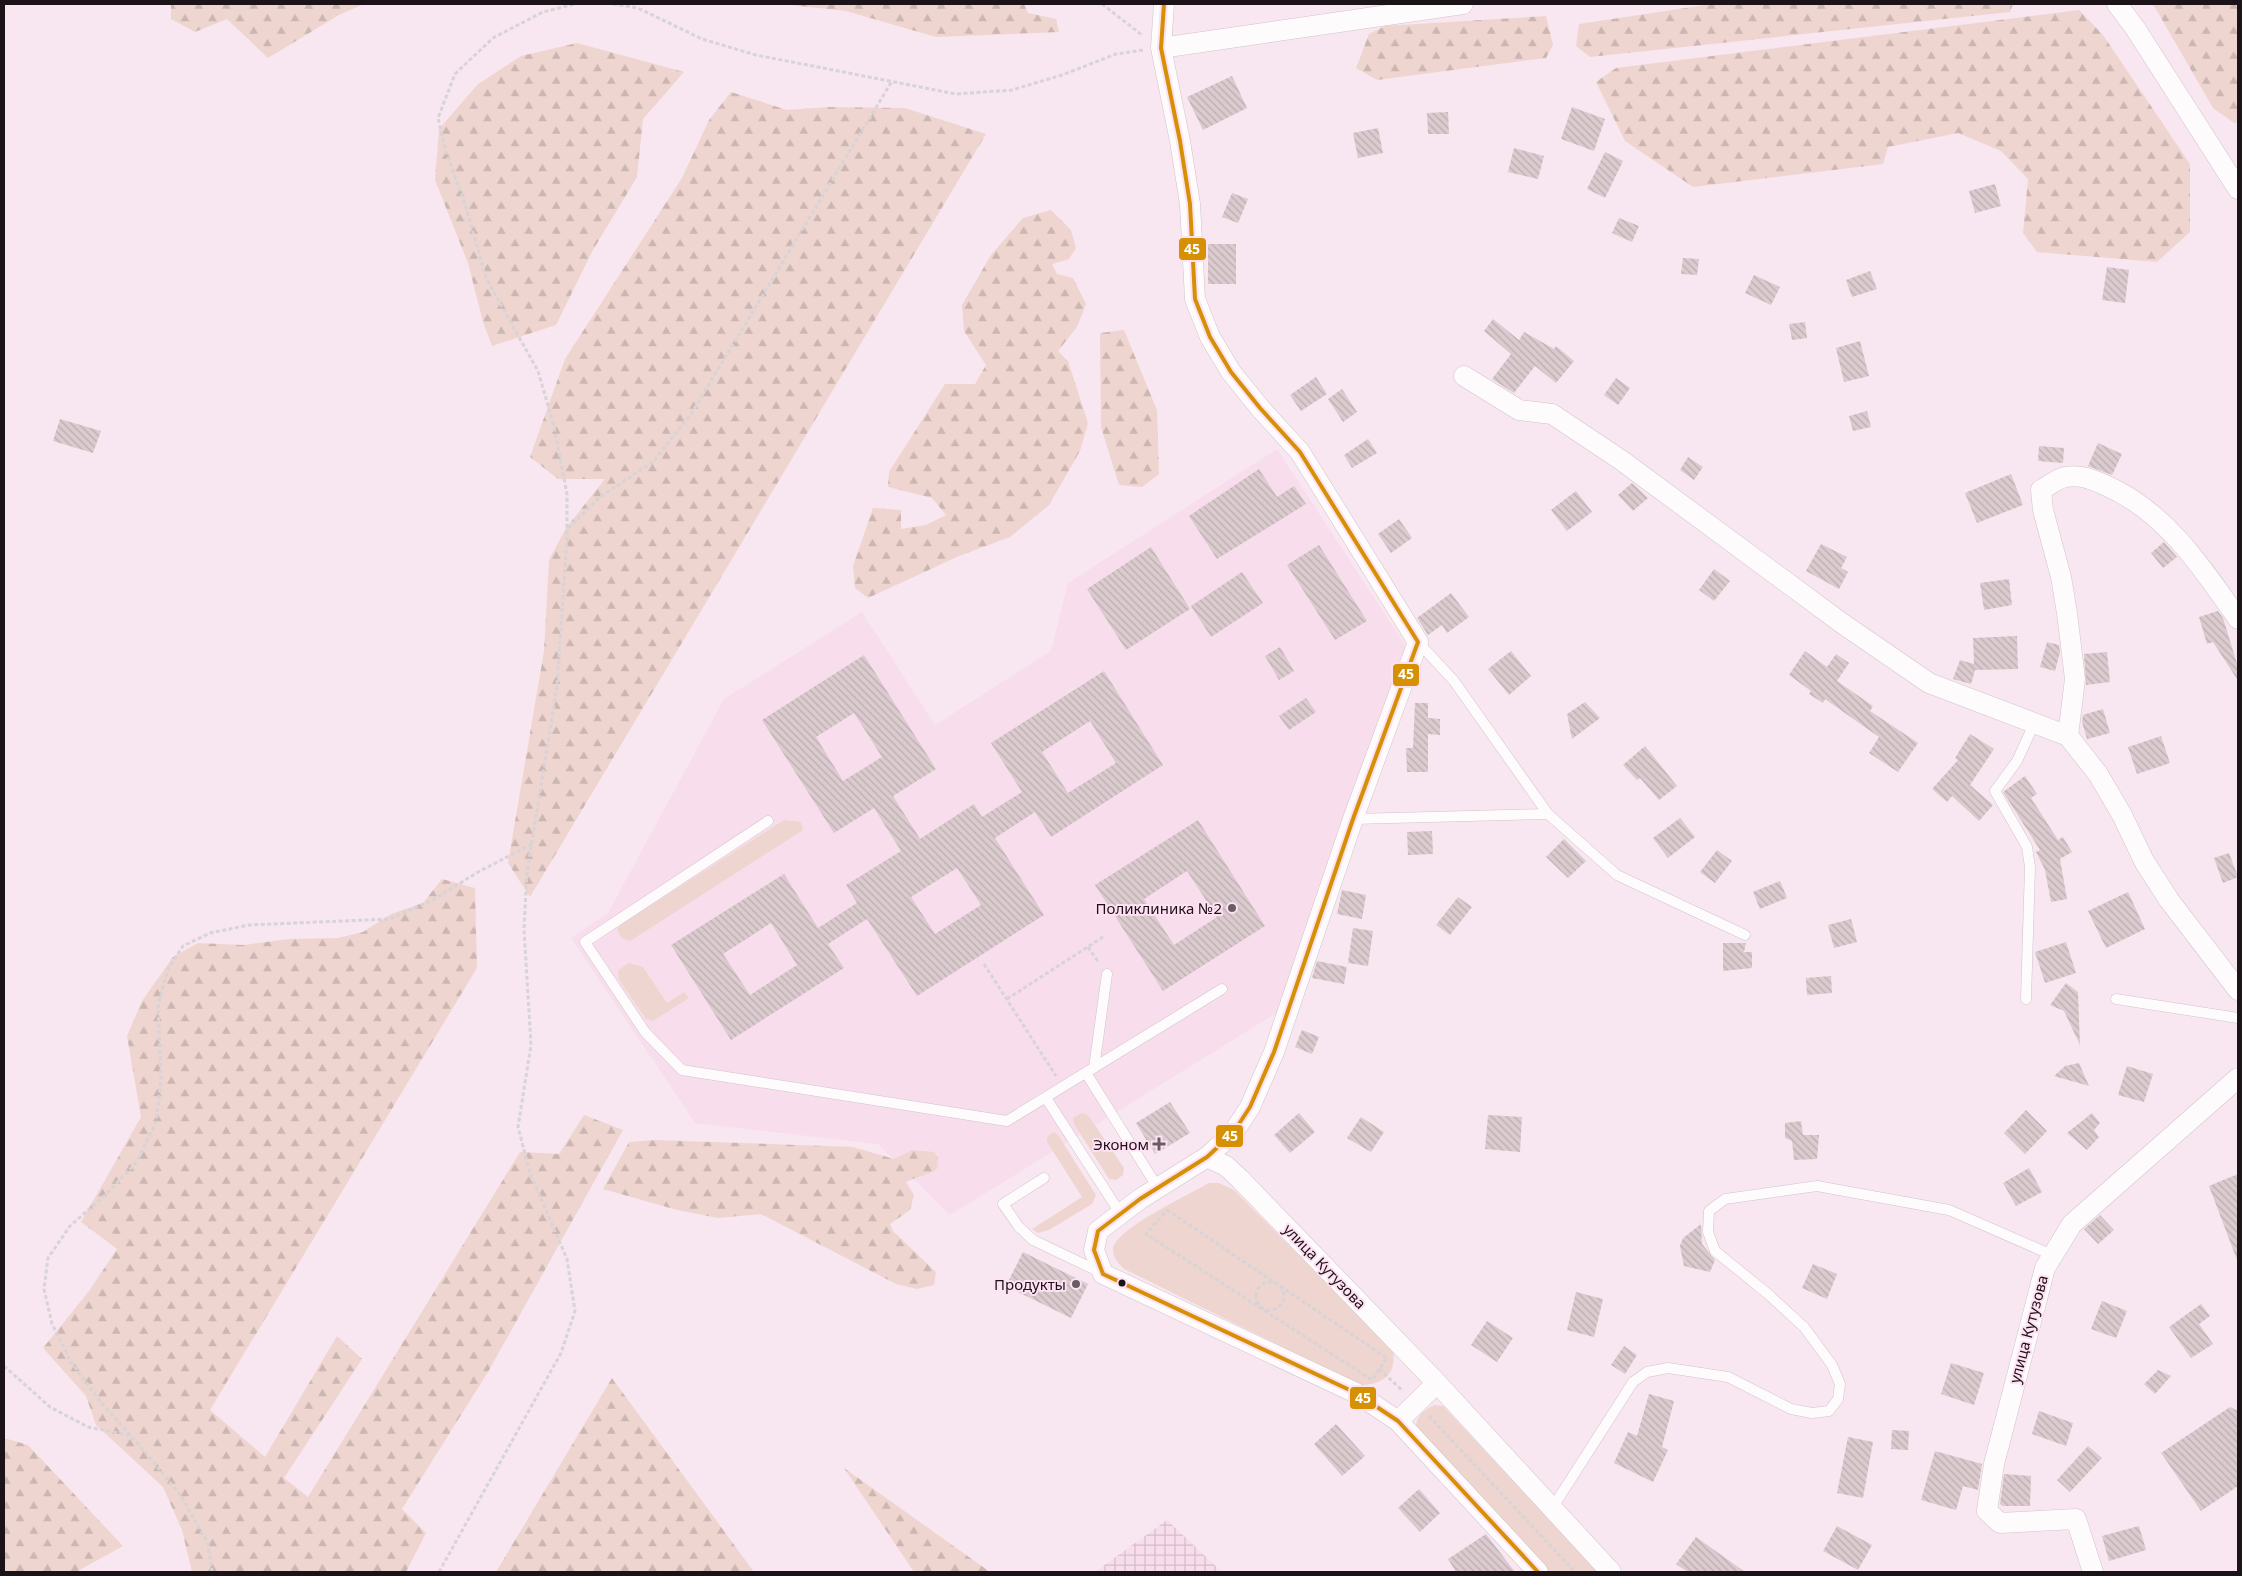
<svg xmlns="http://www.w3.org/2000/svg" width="2242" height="1576" viewBox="0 0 2242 1576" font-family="'Noto Sans',sans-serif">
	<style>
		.built { fill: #f8ddec }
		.industrial { fill: url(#industrial-grid) }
		.green { fill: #efd5cf }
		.forest { fill: url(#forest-firs) }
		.building { fill: url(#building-back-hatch); fill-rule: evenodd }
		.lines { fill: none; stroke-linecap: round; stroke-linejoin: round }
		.service-casing { stroke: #d0c3ca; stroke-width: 11 }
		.minor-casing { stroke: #d0c3ca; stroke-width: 21 }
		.path { stroke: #d8d3d6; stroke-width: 3; stroke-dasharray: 4 2.5; stroke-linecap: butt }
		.service { stroke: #fefbfd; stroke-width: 10 }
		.minor { stroke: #fefbfd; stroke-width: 20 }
		.bus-1-casing { stroke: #fee1f2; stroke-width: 8 }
		.bus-1 { stroke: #d69004; stroke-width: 4 }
		.poi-dot { fill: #695d64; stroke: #fee1f2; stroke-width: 2 }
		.bus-dot { fill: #1c1318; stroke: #fee1f2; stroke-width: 2 }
		.labels { text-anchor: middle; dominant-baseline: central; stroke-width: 4; stroke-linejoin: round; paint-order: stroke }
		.poi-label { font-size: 15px; fill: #1c1318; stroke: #fee1f2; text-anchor: end }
		.street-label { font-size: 15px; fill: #1c1318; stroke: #fee1f2 }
		.line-badge { stroke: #fee1f2; stroke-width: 2 }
		.badge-label { font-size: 14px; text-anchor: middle; font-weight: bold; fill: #fff }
	</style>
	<defs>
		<pattern id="industrial-grid" width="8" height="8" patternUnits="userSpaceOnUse" patternTransform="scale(1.25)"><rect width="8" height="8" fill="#f8ddec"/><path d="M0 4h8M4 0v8" fill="none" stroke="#d4bdca"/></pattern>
		<pattern id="forest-firs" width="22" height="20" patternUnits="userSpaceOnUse" patternTransform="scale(1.25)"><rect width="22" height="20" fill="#efd5cf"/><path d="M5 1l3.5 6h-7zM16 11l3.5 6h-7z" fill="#ccb6b1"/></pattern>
		<pattern id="building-back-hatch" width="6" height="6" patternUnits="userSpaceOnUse" patternTransform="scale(1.25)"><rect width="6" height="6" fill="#dbcace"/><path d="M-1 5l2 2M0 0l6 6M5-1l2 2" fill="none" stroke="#bbadb0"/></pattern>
	</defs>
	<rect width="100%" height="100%" fill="#f8e7f1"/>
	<path class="built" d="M1277 449 1409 651 1283 1009 950 1215 878 1144 695 1123 571 938 608 913 724 699 862 612 935 725 1051 651 1068 583Z"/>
	<path class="industrial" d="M1167 1520 1222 1572H1095Z"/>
	<path class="green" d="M784 820 801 822 803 830 630 941 621 938 617 929 620 925Z
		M629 963 643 967 667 1003 684 992 689 998 653 1021 646 1019 619 980 618 970Z
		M1082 1113 1088 1115 1124 1168 1123 1175 1116 1180 1109 1179 1074 1124 1073 1118Z
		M1054 1132 1058 1135 1096 1195 1092 1204 1049 1230 1038 1233 1032 1229 1082 1197 1047 1142V1137Z
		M1209 1183H1219L1234 1190 1393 1350C1397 1374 1383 1385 1360 1385L1124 1269C1119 1264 1112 1257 1113 1249 1115 1229 1190 1194 1209 1183Z
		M1435 1405 1443 1406 1598 1572H1549L1416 1430C1415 1417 1423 1410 1435 1405Z"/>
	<path class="forest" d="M171 4H364L339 15 268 58 227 19 195 32 171 19Z
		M781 4H1024L1028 13 1056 19 1059 32 936 37 846 11Z
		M1712 4H2013L2010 12 1590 57 1576 46 1579 24Z
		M2153 4H2238V122L2234 123 2213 108Z
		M2079 10 2103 35 2190 164V232L2157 262 2037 252 2023 233 2028 179 2001 151 1958 133 1888 147 1883 164 1693 187 1625 141 1596 82 1616 68Z
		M1546 16 1553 45 1546 58 1377 80 1356 68 1369 34 1385 26Z
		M577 43 684 72 643 119 637 177 593 250 556 325 492 346 483 322 468 263 435 180 439 129 478 84 521 56Z
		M731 92 787 110 829 107 905 108 986 134 530 897 508 863 544 651 549 560 566 528 605 479H558L530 457 565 359 682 178 709 120Z
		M1051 210 1071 230 1076 248 1069 259 1052 264 1057 274 1073 278 1086 304 1077 327 1058 351 1068 361 1088 423 1080 451 1049 505 1010 537 959 556 868 598 855 588 853 566 873 508 901 510V529L926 525 946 515 932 498 888 487 889 472 945 384H975L986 365 964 331 962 305 991 255 1023 218Z
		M1124 330 1157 410 1159 474 1142 487 1119 485 1101 427 1100 333Z
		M442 879 475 888 477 968 210 1410 265 1457 337 1336 362 1359 284 1478 308 1497 520 1152 559 1154 584 1115 623 1130 488 1372 402 1509 426 1533 406 1572H192L182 1530 163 1487 96 1425 86 1396 43 1348 89 1291 117 1249 81 1222 141 1117 127 1036 142 1001 173 957 198 943 243 945 289 939 338 938 363 932 391 914 423 903Z
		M655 1140 853 1147 894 1159 912 1150 934 1152 938 1158 937 1169C927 1176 917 1176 906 1182L914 1195 910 1210 890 1224 893 1231 936 1272 934 1285 917 1289 896 1284 761 1214 718 1218 677 1210 603 1189 629 1142Z
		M612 1378 754 1572H496Z
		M4 1438 28 1445 123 1546 76 1572H4Z
		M844 1468 990 1572H914Z"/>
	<path class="building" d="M1232 76 1247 108 1203 130 1187 97Z
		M1572 107 1605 119 1594 151 1561 139Z
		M1448 112 1449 134H1428L1427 113Z
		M1378 128 1383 153 1358 158 1353 133Z
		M1514 148 1544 156 1538 179 1508 172Z
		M1605 152 1623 161 1605 198 1587 189Z
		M1995 184 2001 206 1975 213 1969 191Z
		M1232 193 1248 199 1238 223 1222 217Z
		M1619 218 1639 226 1632 242 1612 233Z
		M1208 244H1236V284H1208Z
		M1683 258 1699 259 1697 275 1681 274Z
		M2107 267 2129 270 2125 303 2102 300Z
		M1870 271 1877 289 1852 297 1846 280Z
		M1754 275 1780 287 1771 305 1745 293Z
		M1493 319 1519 340 1524 332 1554 349 1556 346 1574 361 1556 383 1535 366 1514 393 1492 379 1511 354 1484 331Z
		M1805 322 1807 338 1792 340 1789 324Z
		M1860 341 1869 376 1844 382 1836 348Z
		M1316 377 1327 394 1301 411 1290 395Z
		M1616 378 1630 388 1618 405 1604 395Z
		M1342 389 1357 412 1343 422 1328 399Z
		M1867 411 1871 427 1853 431 1849 416Z
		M60 419 101 431 93 453 53 441Z
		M1368 439 1377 453 1352 468 1344 455Z
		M2098 443 2122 454 2112 475 2088 466Z
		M2039 446 2064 448 2063 463 2038 461Z
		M1688 457 1703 467 1694 480 1680 470Z
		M1259 469 1277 497 1294 486 1306 504 1217 559 1189 516Z
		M2011 474 2023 505 1977 523 1965 493Z
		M1632 483 1648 498 1633 511 1618 495Z
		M1576 491 1592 512 1567 531 1551 510Z
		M1399 519 1412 538 1391 553 1378 534Z
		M2164 542 2177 557 2163 568 2151 553Z
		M1821 544 1847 557 1841 568 1848 572 1839 589 1806 571Z
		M1319 545 1367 621 1335 640 1287 565Z
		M1151 547 1190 609 1126 650 1087 589Z
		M1714 569 1730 581 1714 601 1699 590Z
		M1242 572 1263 603 1211 637 1191 606Z
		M2009 579 2012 605 1984 610 1980 583Z
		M1451 593 1469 617 1447 633 1442 625 1428 635 1417 618Z
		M2218 611 2223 618 2238 667 2237 679 2213 642 2207 644 2199 617Z
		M2017 636 2018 669 1975 670 1971 684 1953 679 1960 660 1974 664 1973 638Z
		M2047 642 2059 645 2060 652 2055 671 2040 667Z
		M1280 647 1294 671 1279 680 1265 656Z
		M1511 651 1531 676 1509 695 1488 669Z
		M1805 651 1827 667 1836 654 1849 663 1837 681 1873 706 1870 711 1918 743 1898 772 1869 753 1879 737 1825 699 1823 703 1809 694 1811 691 1789 675Z
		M2107 652 2110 682 2086 685 2084 654Z
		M864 655 936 769 893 796 920 839 974 804 982 817 1022 792 991 743 1104 671 1163 765 1051 837 1035 812 995 838 1044 915 917 996 867 919 828 944 844 968 731 1040 671 945 784 874 818 928 857 903 846 885 901 851 874 808 834 833 762 720ZM854 713 882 757 843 781 816 737ZM1090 721 1116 763 1068 793 1042 752ZM957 868 981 905 935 934 911 897ZM771 923 797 965 750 995 723 954Z
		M1306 698 1316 712 1289 730 1279 716Z
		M1585 702 1600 718 1572 739 1567 714Z
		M1415 703H1428V718L1440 719V735L1428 734V772H1407L1406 748H1413Z
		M2103 709 2110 733 2087 739 2082 722 2083 715Z
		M1970 734 1994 749 1970 785 1993 805 1979 821 1952 796 1947 802 1932 789 1958 760 1955 758Z
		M2161 736 2170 763 2137 774 2128 747Z
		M1645 746 1677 786 1659 800 1640 778 1637 780 1623 765Z
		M2025 776 2037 794 2031 798 2058 840 2063 837 2072 852 2060 859 2067 899 2051 902 2045 870 2036 852 2040 850 2003 792Z
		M1680 818 1695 837 1668 858 1653 838Z
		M1198 820 1265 926 1163 991 1095 885ZM1187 871 1217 917 1174 945 1144 899Z
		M1432 831 1433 854 1408 855 1407 832Z
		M1564 839 1586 861 1568 878 1546 857Z
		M1717 850 1732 861 1715 883 1700 872Z
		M2229 853 2238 877 2223 883 2214 858Z
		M1780 881 1787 898 1760 909 1753 892Z
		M1342 890 1366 895 1362 919 1337 914Z
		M2128 892 2145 929 2106 948 2088 911Z
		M1458 897 1472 907 1450 935 1436 925Z
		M1851 919 1857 942 1834 948 1828 925Z
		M1353 928 1373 931 1368 966 1348 963Z
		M2066 942 2076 973 2045 983 2035 952Z
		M1723 943H1746L1744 952H1752V968L1723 971Z
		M1317 961 1347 967 1344 984 1312 978Z
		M1831 976 1832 993 1807 995 1806 978Z
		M2066 983 2078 992 2080 1045 2064 1011 2050 1005Z
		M1302 1030 1319 1037 1312 1054 1295 1047Z
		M2079 1063 2089 1086 2054 1076 2065 1066Z
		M2127 1066 2153 1074 2144 1102 2118 1095Z
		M1170 1102 1190 1133 1155 1154 1136 1123Z
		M2026 1110 2047 1131 2025 1154 2004 1133Z
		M1299 1113 1315 1132 1290 1153 1274 1135Z
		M2092 1113 2100 1123 2094 1130 2099 1137 2087 1150 2067 1133Z
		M1488 1115 1522 1117 1520 1152 1485 1149Z
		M1361 1117 1384 1132 1371 1152 1347 1138Z
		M1801 1121 1803 1135H1819L1817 1159 1794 1160 1792 1141 1785 1138V1123Z
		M2029 1168 2042 1192 2016 1206 2003 1183Z
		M2238 1174V1260H2237L2209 1186Z
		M2100 1215 2114 1230 2098 1244 2084 1229Z
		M1701 1224 1702 1244 1715 1260 1710 1272 1684 1266 1680 1246 1683 1238Z
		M1023 1252 1088 1284 1071 1318 1006 1286Z
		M1813 1264 1837 1274 1827 1299 1802 1288Z
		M1576 1292 1603 1299 1594 1337 1567 1330Z
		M2102 1301 2127 1311 2116 1338 2091 1329Z
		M2201 1304 2210 1316 2199 1324 2213 1344 2191 1358 2169 1327Z
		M1487 1321 1513 1338 1497 1362 1471 1345Z
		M1624 1346 1637 1355 1625 1374 1611 1365Z
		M1951 1363 1984 1373 1974 1405 1941 1394Z
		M2158 1370 2171 1376 2155 1394 2144 1384Z
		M1649 1394 1674 1401 1662 1447 1668 1450 1653 1482 1614 1463 1628 1432 1637 1436Z
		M2230 1407 2238 1411V1486L2201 1511 2161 1453Z
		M2039 1411 2073 1423 2066 1446 2032 1434Z
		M1336 1424 1365 1456 1342 1476 1314 1444Z
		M1892 1430 1909 1431 1908 1450 1891 1449Z
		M1848 1437 1873 1442 1863 1498 1837 1493Z
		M2088 1446 2102 1458 2070 1492 2057 1480Z
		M1935 1451 1982 1464 1978 1490 1963 1486 1956 1510 1921 1500Z
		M2004 1474 2031 1476 2030 1506H2003L2000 1504Z
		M1419 1489 1440 1513 1420 1532 1398 1508Z
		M1837 1526 1872 1545 1858 1570 1823 1551Z
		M2139 1526 2146 1550 2109 1561 2102 1536Z
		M1486 1534 1515 1572H1456L1448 1559Z
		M1696 1537 1745 1572H1688L1676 1564Z"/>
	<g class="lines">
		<g class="service-casing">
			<path id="service" d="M1418 642 1454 681 1548 814
				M1353 819 1548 814 1617 875 1745 935
				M768 821 585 942 645 1032 682 1070 1007 1121 1222 989
				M2026 999 2030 867 2027 847 1995 791 2017 761 2034 724
				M2116 999 2238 1018
				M1094 1068 1107 974
				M1086 1073 1158 1188
				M1046 1098 1120 1213
				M1044 1178 1003 1204 1019 1227 1033 1240 1102 1273
				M1553 1507 1633 1382 1647 1372 1668 1368 1728 1377 1791 1409 1812 1413 1829 1411 1838 1399 1840 1384 1832 1365 1804 1327 1768 1294 1715 1251 1708 1232 1709 1211 1725 1199 1817 1186 1949 1210 2052 1255"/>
		</g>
		<g class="minor-casing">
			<path id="minor" d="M1164 4 1161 48 1180 141 1190 204 1195 299 1210 337 1231 372 1260 408 1300 452 1418 642 1353 819 1274 1052 1250 1107 1233 1133 1207 1157 1140 1199 1098 1231 1094 1250 1103 1274 1356 1393 1398 1421 1538 1572
				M2117 4 2135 28 2238 189
				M1161 48 1463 4
				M1464 376 1519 410 1552 414 1621 460 1843 624 1929 683 2068 736
				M2238 619C2202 567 2165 511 2105 485 2091 479 2080 474 2065 477 2057 479 2048 486 2041 490L2043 510 2061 577 2067 613 2075 679 2068 736 2098 774 2122 815 2144 861 2169 900 2238 990
				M1207 1157 1226 1166 1240 1179 1437 1383 1611 1572
				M1398 1421 1437 1383
				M2093 1572 2076 1519 2000 1523 1987 1511 1994 1464 2045 1268 2072 1224 2238 1078"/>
		</g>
		<path class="path" d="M613 4 638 8 702 39 756 55 956 94 1012 90 1062 75 1116 54 1143 50
			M1102 4 1142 35
			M568 528 600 497 654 461 691 414 892 81
			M1088 947 1099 963
			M984 964 1056 1076
			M1007 999 1103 937
			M1167 1210 1387 1358 1372 1380 1146 1234Z
			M1256 1296a14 14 0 1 1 28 0a14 14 0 1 1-28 0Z
			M4 1366 50 1407 88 1427 129 1435
			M1379 1369 1403 1391
			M1429 1416 1575 1572
			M212 1572 208 1544 181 1496 152 1460 100 1401 71 1362 52 1324 44 1289 48 1258 70 1226 105 1195 136 1163 156 1123 161 1080 158 1005 168 969 183 946 210 933 249 925 389 919 433 900 478 872 532 844
			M439 1572 561 1353 575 1311 567 1259 530 1173 518 1127 531 1045 524 929 527 872 557 687 567 537V494L554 426 538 371 486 278 465 204 446 152 438 118 455 74 493 38 543 12 575 4"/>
		<use href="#service" class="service"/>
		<use href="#minor" class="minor"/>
		<g class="bus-1-casing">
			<path id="bus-1" d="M1164 4 1161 48 1180 141 1190 204 1195 299 1210 337 1231 372 1260 408 1300 452 1418 642 1353 819 1274 1052 1250 1107 1233 1133 1207 1157 1140 1199 1098 1231 1094 1250 1103 1274 1356 1393 1398 1421 1538 1572"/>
		</g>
		<use href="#bus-1" class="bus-1"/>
	</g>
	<g class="poi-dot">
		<circle cx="1232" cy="908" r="5"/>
		<path d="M1156.5 1136.5h5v5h5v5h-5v5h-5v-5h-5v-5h5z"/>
		<circle cx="1076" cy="1284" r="5"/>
	</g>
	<circle class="bus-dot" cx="1122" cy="1283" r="4.5"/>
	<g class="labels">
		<g class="poi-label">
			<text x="1222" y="908">Поликлиника №2</text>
			<text x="1149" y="1144">Эконом</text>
			<text x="1066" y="1284">Продукты</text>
		</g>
		<g class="street-label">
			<text transform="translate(1325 1266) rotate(46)">улица Кутузова</text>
			<text transform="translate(2028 1329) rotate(-75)">улица Кутузова</text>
		</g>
	</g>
	<g class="line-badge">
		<rect x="1178" y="237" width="29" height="24" rx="5" fill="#d69004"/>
		<rect x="1392" y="663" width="28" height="24" rx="5" fill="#d69004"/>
		<rect x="1215" y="1124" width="29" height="24" rx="5" fill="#d69004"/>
		<rect x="1349" y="1386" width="28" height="24" rx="5" fill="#d69004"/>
	</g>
	<g class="badge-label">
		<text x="1192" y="254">45</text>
		<text x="1406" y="679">45</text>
		<text x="1230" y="1141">45</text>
		<text x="1363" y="1403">45</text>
	</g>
	<rect width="2242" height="1576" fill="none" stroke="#1c1318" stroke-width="10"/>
</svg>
